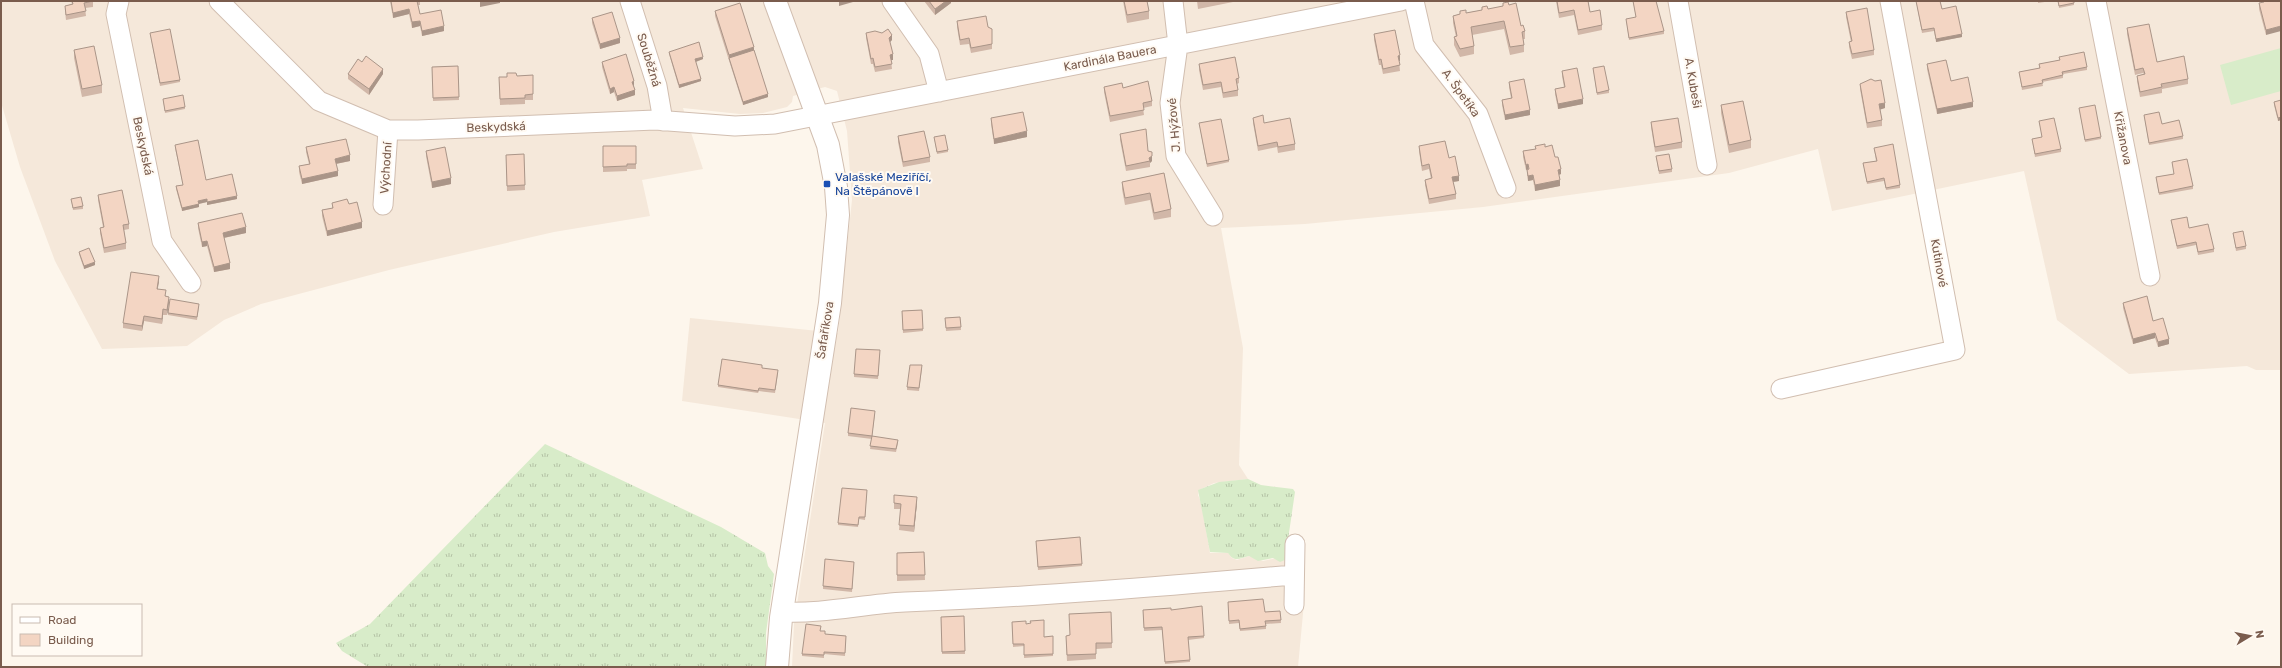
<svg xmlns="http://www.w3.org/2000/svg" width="2282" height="668" viewBox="0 0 2282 668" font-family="Rubik,sans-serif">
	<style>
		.residential { fill: #f5e8da }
		.grass { fill: url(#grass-tufts) }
		.garden { fill: #d8ecc9 }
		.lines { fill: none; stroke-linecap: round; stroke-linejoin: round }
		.minor-casing { stroke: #d1beb0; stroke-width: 21 }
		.tertiary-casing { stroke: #d1beb0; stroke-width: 24 }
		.minor { stroke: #fff; stroke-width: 19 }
		.tertiary { stroke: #fff; stroke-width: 22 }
		.wall { fill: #d1b7a8 }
		.shaded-wall { fill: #aa9588 }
		.building { fill: #f3d5c3; stroke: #aa9588 }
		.transit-dot { fill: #1a4fb4; stroke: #fffaf3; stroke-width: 1.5 }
		.labels { text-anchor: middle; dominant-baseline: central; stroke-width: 4; stroke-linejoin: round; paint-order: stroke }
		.street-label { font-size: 12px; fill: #7a5c4d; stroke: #fffaf3 }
		.transit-label { font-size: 12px; fill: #164399; stroke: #fffaf3; text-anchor: start }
	</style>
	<defs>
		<pattern id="grass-tufts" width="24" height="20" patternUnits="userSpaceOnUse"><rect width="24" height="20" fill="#d8ecc9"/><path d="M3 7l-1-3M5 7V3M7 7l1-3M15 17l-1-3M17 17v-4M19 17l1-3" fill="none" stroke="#b4c2a5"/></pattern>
	</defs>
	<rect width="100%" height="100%" fill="#fdf6ec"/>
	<path class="residential" d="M1 1H2281V370H2256L2247 366 2129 374 2057 320 2024 171 1832 211 1818 149 1729 173 1483 207 1305 224 1221 228 1243 348 1239 465 1248 479 1214 483 1199 490 1198 495 1201 502 1210 553H1228L1232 558 1237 560 1249 556 1263 561 1286 556 1304 544V603L1298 667H792L794 624 825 423 682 401 690 318 838 333 852 200 847 131 837 91 825 87 793 96 792 102 787 107 763 113 740 114 683 108 703 169 642 180 650 216 554 232 389 270 261 304 224 320 187 346 102 349 55 261 20 167 1 102Z"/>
	<path class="grass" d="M545 444 721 527 765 553 768 566 774 574 766 633V667H368L342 651 336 643 370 624Z
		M1248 479 1261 485 1293 489 1295 492 1285 560 1280 562 1273 558 1258 561 1249 556C1239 559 1234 562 1228 553L1210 552 1198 490 1219 482Z"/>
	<path class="garden" d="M2281 48V91L2231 105 2220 65Z"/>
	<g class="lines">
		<g class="minor-casing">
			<path id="minor" d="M119 1 116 14 162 241 191 283
				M219 1 319 101 388 130H418L655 120 735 126 775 124 1401 1
				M630 1 657 86 663 121
				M892 1 929 54 939 92
				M1173 1 1178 45 1170 103 1176 156 1213 216
				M1414 1 1424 45 1478 114 1506 188
				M1678 1 1707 165
				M2096 1 2150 276
				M383 205 388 130
				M1781 389 1955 350 1890 1
				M1294 605 1295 544
				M782 612C823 614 864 604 905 602 1035 597 1165 586 1294 575"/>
		</g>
		<g class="tertiary-casing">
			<path id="tertiary" d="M775 1 828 145 836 187 838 215 830 303 781 618 777 667"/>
		</g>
		<use href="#minor" class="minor"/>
		<use href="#tertiary" class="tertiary"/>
	</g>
	<path class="wall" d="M71 1H93V7L85 8 86 16 66 20 65 11V6L72 4Z
		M390 1H420V5H418L420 14 444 31 422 36 420 26 412 28 409 14 393 18Z
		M924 1H951V3L935 15Z
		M1123 1H1147L1149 11V19L1127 23Z
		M1197 1H1233V2L1198 9Z
		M1556 1H1588L1590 12 1602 25V30L1578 35 1574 15 1559 18Z
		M1633 1 1664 31V34L1629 40 1626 19 1636 18Z
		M1916 1H1940L1942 9 1962 37 1936 42 1934 31 1922 33Z
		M2038 1H2051L2038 3Z
		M2058 1H2074V5L2059 8Z
		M2262 1H2281L2266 35 2259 9V3H2262Z
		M1503 3 1509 5 1521 26 1525 31V39H1523L1524 45V52L1510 55 1504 29 1472 35 1474 46V54L1460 57 1454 45V37H1456L1453 23V16L1460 14V11L1466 13 1482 10V7L1488 9 1503 6Z
		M715 11 768 97 743 105 715 16Z
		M1846 12 1874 50V55L1852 59 1849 47V42H1851L1846 17Z
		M592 18 620 43 600 49 592 23Z
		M957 21 988 27 992 29V49L971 53 969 44 960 45 957 27Z
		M2127 28 2157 62 2188 79V84L2162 89V93L2140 97 2137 81V76L2144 74 2143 73 2135 75 2127 34Z
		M150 33 180 80V82L160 86Z
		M866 33 892 40 890 42 893 60H891L892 69 875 72 873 64H871L866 38Z
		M1374 34 1400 61H1399L1400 71 1383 74 1381 65H1379L1374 40Z
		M74 50 102 85V93L82 97 74 58Z
		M669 52 703 59 696 62 701 81 679 88 669 54Z
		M2059 57 2087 67V70L2063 74V78L2042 82 2043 86 2022 90 2019 72 2039 68V64L2060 60Z
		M602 62 634 86 635 95 617 101 614 92 610 94 602 67Z
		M1199 64 1239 78V83L1237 84 1238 90V96L1223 98 1221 87 1203 90 1199 70Z
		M1927 64 1951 81 1973 107 1937 114 1927 69Z
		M458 66 459 100 433 101 432 67Z
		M1593 68 1609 90V93L1597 95Z
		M1562 71 1583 104 1558 109 1555 94V89L1564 87 1562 76Z
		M348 74H383L369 95 348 79Z
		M533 75V100H525V104L500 105 499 82 517 76Z
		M1875 81 1885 108 1880 109 1882 120V126L1867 128 1860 89V84Z
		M1509 82 1530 115 1505 120 1502 105V100L1511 98 1509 87Z
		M1104 87 1123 88 1152 101V106L1143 108 1144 115 1110 122 1104 92Z
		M163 99 185 107V109L165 113Z
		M2281 100V120L2278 121 2274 105V102Z
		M1721 105 1751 140V148L1729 153 1721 113Z
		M2079 108 2101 137V139L2085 142Z
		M2144 115 2162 124 2183 136V139L2149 145Z
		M991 118 1027 137 994 144 991 124Z
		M1253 118 1264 123 1295 144V150L1278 153 1277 147 1258 151 1253 123Z
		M2039 121 2061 149V152L2035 157 2032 139 2042 137Z
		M1651 122 1682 142V148L1655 152 1651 127Z
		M1199 123 1229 160V162L1207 167Z
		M1120 134 1148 151 1152 161 1150 163V167L1126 171 1120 140Z
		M898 136 930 157V162L903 167 898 142Z
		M934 137 948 150V152L937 154Z
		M175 145 206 180 237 199 207 205V202L199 204V207L182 211 176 189V186L183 185 175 148Z
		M603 146H636V169H627V171L603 172Z
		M1419 146 1449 158 1459 181 1453 182 1456 194V199L1429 204 1425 185V180L1431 179 1429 169 1422 171 1419 151Z
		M1535 146 1545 147 1555 157 1561 174 1559 175 1560 186 1535 191 1533 180 1528 181 1527 175V170H1526L1523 157V151L1535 149Z
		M306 147 350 161 336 164 338 176 302 184 299 172V166L309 164 306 152Z
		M1874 148 1900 185V188L1886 190 1884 181 1867 184 1863 163 1876 161Z
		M426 151 451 184 432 188 426 156Z
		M524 154 525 190 507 191 506 155Z
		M1656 156 1672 169V172L1659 174Z
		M2172 162 2193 186V189L2159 195 2156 177 2174 174Z
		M1164 173 1171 209V217L1154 220 1150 200 1125 205 1122 189V182Z
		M98 195 129 224V229L124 230 126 243V249L104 253 100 233V228L103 227 98 200Z
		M71 199 83 206V209L73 210Z
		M332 203 362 228 327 236 322 216V210L332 208Z
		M2171 220 2189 228 2214 249V252L2198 255 2196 245 2177 249Z
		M198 223 246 233 224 238 230 269 214 272 207 246 202 247 198 228Z
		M2233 233 2246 246V249L2236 251Z
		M79 252 95 265 84 269 79 254Z
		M159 281 157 289 166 296 169 302 167 315H163L162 324 144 321 142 331 123 328V323Z
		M2123 303 2153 321 2169 344 2158 347 2155 338 2133 344 2123 308Z
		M199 306 197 320 168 315V313Z
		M922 310 923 331 903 333 902 311Z
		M960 317 961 330 946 331 945 318Z
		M880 353 878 379 854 377V374Z
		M762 368 778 373 775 393 759 391 758 393 718 387V385Z
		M922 368 919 391 907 390V387Z
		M875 414 872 436 898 443 896 452 870 449 872 439 848 436V433Z
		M867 490 865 520 859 519 858 527 838 525V523Z
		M894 503H917L914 532 899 530 901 509H894Z
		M1080 537 1082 566 1038 570 1036 541Z
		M924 552 925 580 897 581V553Z
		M854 562 852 592 823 589V586Z
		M1228 605 1265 612 1280 611 1281 623 1266 624V629L1240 631 1239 623 1229 624Z
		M1143 610H1171L1204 636V638L1188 640 1190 662 1165 664 1162 630 1144 631Z
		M1111 612 1112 648 1096 649V659L1067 661 1066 641 1070 635Z
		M964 616 965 654H942L941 617Z
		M1012 622 1026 624 1044 637 1053 636V656L1024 658V646L1013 647Z
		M820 631 825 634 846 636 845 656 824 654V658L802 656V654Z"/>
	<path class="shaded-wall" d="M485 1H500V3L480 7V2Z
		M839 1H853V2L839 6Z
		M946 1H951V3L935 15V9Z
		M409 9V14L393 18V13Z
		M420 21V26L412 28V22Z
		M444 26V31L422 36V31Z
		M2281 26V31L2266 35V30Z
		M1962 34V37L1936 42V39Z
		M892 35V40L889 43V38Z
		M620 38V43L600 49V44Z
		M754 47V53L729 58V55Z
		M893 54V60H890V55Z
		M1400 55V61H1398V56Z
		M703 57V59L695 62V59Z
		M383 69V74L369 95V89Z
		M701 79V81L679 88V85Z
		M634 81V86L632 87V82Z
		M614 87V92L610 94V89Z
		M635 90V95L617 101V96Z
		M768 94V97L743 105V102Z
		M1583 99V104L1558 109V104Z
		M1973 102V107L1937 114V109Z
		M1885 103V108L1879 110V104Z
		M1530 110V115L1505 120V115Z
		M2281 117V120L2278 121V118Z
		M1027 131V137L994 144V139Z
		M350 155V161L335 164V159Z
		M1152 156V161L1150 163 1149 158Z
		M1528 164V169L1526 170V165Z
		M1561 169V174L1558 175V170Z
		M338 171V176L302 184V179Z
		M1533 175V180L1528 181V176Z
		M1459 176V181L1452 182V177Z
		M451 178V184L432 188V182Z
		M1560 180V186L1535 191V185Z
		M237 196V199L207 205V202Z
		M207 199V202L198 204V201Z
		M199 204V207L182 211V208Z
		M362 222V228L327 236V231Z
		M246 227V233L223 238V233Z
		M207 241V246L202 247V242Z
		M95 262V265L84 269V266Z
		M230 263V269L214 272V267Z
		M159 276V281L157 294V289Z
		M169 297V302L167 315V310Z
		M163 309V315L162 324V319Z
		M144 316V321L142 331V326Z
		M2155 333V338L2133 344V339Z
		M2169 339V344L2158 347V342Z
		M917 497V503L914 532V526Z"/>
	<path class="building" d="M72 1H93L84 3 86 11 66 15 65 6 73 4Z
		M391 1H417L420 14 441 10 444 26 422 31 420 21 412 22 409 9 393 13Z
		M929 1H946L935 9Z
		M1124 1H1147L1149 11 1127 15Z
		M1557 1H1588L1590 12 1600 10 1602 25 1578 30 1574 10 1559 13Z
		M1633 1H1656L1664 31 1629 38 1626 19 1636 17Z
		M1916 1H1940L1942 9 1956 6 1962 34 1936 39 1934 28 1922 30Z
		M2058 1H2074V3L2059 6Z
		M2263 1H2281V26L2266 30 2259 3 2264 2Z
		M1508 2 1509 5 1516 3 1521 26 1523 25 1525 31 1522 32 1524 45 1510 47 1504 21 1471 27 1474 46 1460 49 1454 37 1457 36 1453 16 1460 14V11L1466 10V13L1482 10V7L1487 6 1488 9 1503 6V3Z
		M740 3 754 47 729 55 715 11Z
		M1867 8 1874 50 1852 54 1849 42 1852 41 1846 12Z
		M612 12 620 38 600 44 592 18Z
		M986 16 988 27 992 29V44L971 48 969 38 960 40 957 21Z
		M2149 24 2157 62 2184 56 2188 79 2161 84 2162 87 2140 92 2137 76 2145 74 2143 68 2135 70 2127 28Z
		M170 29 180 80 160 83 150 33Z
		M888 29 892 35 889 38 893 54 890 55 892 64 875 67 873 58 871 59 866 33 875 31 882 33Z
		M1395 30 1400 55 1398 56 1400 65 1383 69 1381 59 1379 60 1374 34Z
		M699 42 703 57 695 59 701 79 679 85 669 52Z
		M94 46 102 85 82 89 74 50Z
		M754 50 768 94 743 102 729 58Z
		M2084 52 2087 67 2062 72 2063 75 2042 80 2043 83 2022 87 2019 72 2040 68 2039 64 2060 60 2059 57Z
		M626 54 634 81 632 82 635 90 617 96 614 87 610 89 602 62Z
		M366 56 383 69 369 89 348 74 358 59 362 62Z
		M1235 57 1239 78 1236 79 1238 90 1223 93 1221 82 1203 85 1199 64Z
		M1946 60 1951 81 1968 77 1973 102 1937 109 1927 64Z
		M458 66 459 97 433 98 432 67Z
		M1604 66 1609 90 1597 93 1593 68Z
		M1577 68 1583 99 1558 104 1555 89 1565 87 1562 71Z
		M507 73H516L517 76 533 75V94L525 95V98L500 99 499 77H507Z
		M1524 79 1530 110 1505 115 1502 100 1512 98 1509 82Z
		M1871 79 1875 81 1881 80 1885 103 1879 104 1882 120 1867 123 1860 84Z
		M1148 81 1152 101 1143 103 1144 110 1110 116 1104 87 1122 83 1123 88Z
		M183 95 185 107 165 111 163 99Z
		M2281 100V117L2278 118 2274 102Z
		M1743 101 1751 140 1729 145 1721 105Z
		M2095 105 2101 137 2085 140 2079 108Z
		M1023 112 1027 131 994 139 991 118Z
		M2159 112 2162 124 2179 120 2183 136 2149 143 2144 115Z
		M1263 115 1264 123 1290 118 1295 144 1278 147 1277 142 1258 146 1253 118Z
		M1678 118 1682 142 1655 147 1651 122Z
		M2054 118 2061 149 2035 154 2032 139 2042 137 2039 121Z
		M1221 119 1229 160 1207 164 1199 123Z
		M1146 129 1148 151 1152 152V156L1149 158 1150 161 1126 166 1120 134Z
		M924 131 930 157 903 162 898 136Z
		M945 135 948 150 937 152 934 137Z
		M346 139 350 155 335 159 338 171 302 179 299 166 310 164 306 147Z
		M198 140 206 180 232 174 237 196 207 202V199L198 201 199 204 182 208 176 186 183 185 175 145Z
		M1445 141 1449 158 1455 156 1459 176 1452 177 1456 194 1429 199 1425 180 1432 178 1429 164 1422 166 1419 146Z
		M1545 144V147L1552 145 1555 157H1558L1561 169 1558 170 1560 180 1535 185 1533 175 1528 176 1527 170 1529 169 1528 164 1526 165 1523 151 1536 149 1535 146Z
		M1893 144 1900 185 1886 188 1884 178 1867 182 1863 163 1877 161 1874 148Z
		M603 146H636V164H627V166L603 167Z
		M445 147 451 178 432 182 426 151Z
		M524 154 525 185 507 186 506 155Z
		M1669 154 1672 169 1659 171 1656 156Z
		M2187 159 2193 186 2159 193 2156 177 2174 174 2172 162Z
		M1164 173 1171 209 1154 213 1150 193 1125 198 1122 182Z
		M122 190 129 224 123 225 126 243 104 248 100 228 104 227 98 195Z
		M81 197 83 206 73 208 71 199Z
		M347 199 349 204 357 202 362 222 327 231 322 210 333 208 332 203Z
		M242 213 246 227 223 233 230 263 214 267 207 241 202 242 198 223Z
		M2187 217 2189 228 2208 224 2214 249 2198 252 2196 242 2177 246 2171 220Z
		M2243 231 2246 246 2236 248 2233 233Z
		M89 248 95 262 84 266 79 252Z
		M131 272 159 276 157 289 166 290 165 296 169 297 167 310 163 309 162 319 144 316 142 326 123 323Z
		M2147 296 2153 321 2163 318 2169 339 2158 342 2155 333 2133 339 2123 303Z
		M170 299 199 304 197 317 168 313Z
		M922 310 923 329 903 330 902 311Z
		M960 317 961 327 946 328 945 318Z
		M856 349 880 350 878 376 854 374Z
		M722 359 762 365V368L778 370 775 390 759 388 758 391 718 385Z
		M910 365H922L919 388 907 387Z
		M851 408 875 411 872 436 848 433Z
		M872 436 898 440 896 449 870 446Z
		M842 488 867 490 865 517H859L858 525 838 523Z
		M894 495 917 497 914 526 899 525 901 504 894 503Z
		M1080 537 1082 564 1038 567 1036 541Z
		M924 552 925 575H897V553Z
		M825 559 854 562 852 589 823 586Z
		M1263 599 1265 612 1280 611 1281 620 1265 621 1266 626 1240 629 1239 620 1229 621 1228 602Z
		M1202 606 1204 636 1188 637 1190 660 1165 662 1162 627 1144 628 1143 610 1171 608V610Z
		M1111 612 1112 643H1096V654L1067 655 1066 636 1070 635 1069 614Z
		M964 616 965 651 942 652 941 617Z
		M1044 620V637L1053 636V654L1024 655V644H1013L1012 622 1026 621V624L1031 623 1030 621Z
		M806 624 821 626 820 631H825V634L846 636 845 653 824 652V655L802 654Z"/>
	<rect class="transit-dot" x="823" y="180" width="8" height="8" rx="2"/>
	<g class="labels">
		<g class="street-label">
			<text transform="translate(1110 58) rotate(-11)">Kardinála Bauera</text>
			<text transform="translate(649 60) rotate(73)">Souběžná</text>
			<text transform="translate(1693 83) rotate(80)">A. Kubeši</text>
			<text transform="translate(1461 93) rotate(54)">A. Špetíka</text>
			<text transform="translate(1174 125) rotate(-95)">J. Hýžové</text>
			<text transform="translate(496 127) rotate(-2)">Beskydská</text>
			<text transform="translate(2123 138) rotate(79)">Křižanova</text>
			<text transform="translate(143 146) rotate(78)">Beskydská</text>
			<text transform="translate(386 168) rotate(-86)">Východní</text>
			<text transform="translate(1939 263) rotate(80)">Kutinové</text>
			<text transform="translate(825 330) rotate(-81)">Šafaříkova</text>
		</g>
		<g class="transit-label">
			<text x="835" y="177">Valašské Meziříčí,<tspan x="835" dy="14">Na Štěpánově I</tspan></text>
		</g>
	</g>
	<rect width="2282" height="668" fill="none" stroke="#7a5c4d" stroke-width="4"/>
	<rect x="12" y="604" width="130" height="52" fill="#fffaf3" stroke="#cabbb1"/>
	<rect x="20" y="617" width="20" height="6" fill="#ffffff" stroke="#cabbb1"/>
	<text x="48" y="624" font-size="12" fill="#7a5c4d">Road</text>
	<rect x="20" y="634" width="20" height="12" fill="#f3d5c3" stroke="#cabbb1"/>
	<text x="48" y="644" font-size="12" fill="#7a5c4d">Building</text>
	<g transform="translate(2250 636) rotate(80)" stroke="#fffaf3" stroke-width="3" paint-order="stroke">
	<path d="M0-3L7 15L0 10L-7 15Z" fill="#7a5c4d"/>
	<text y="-6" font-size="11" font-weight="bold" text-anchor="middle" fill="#7a5c4d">N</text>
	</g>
</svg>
